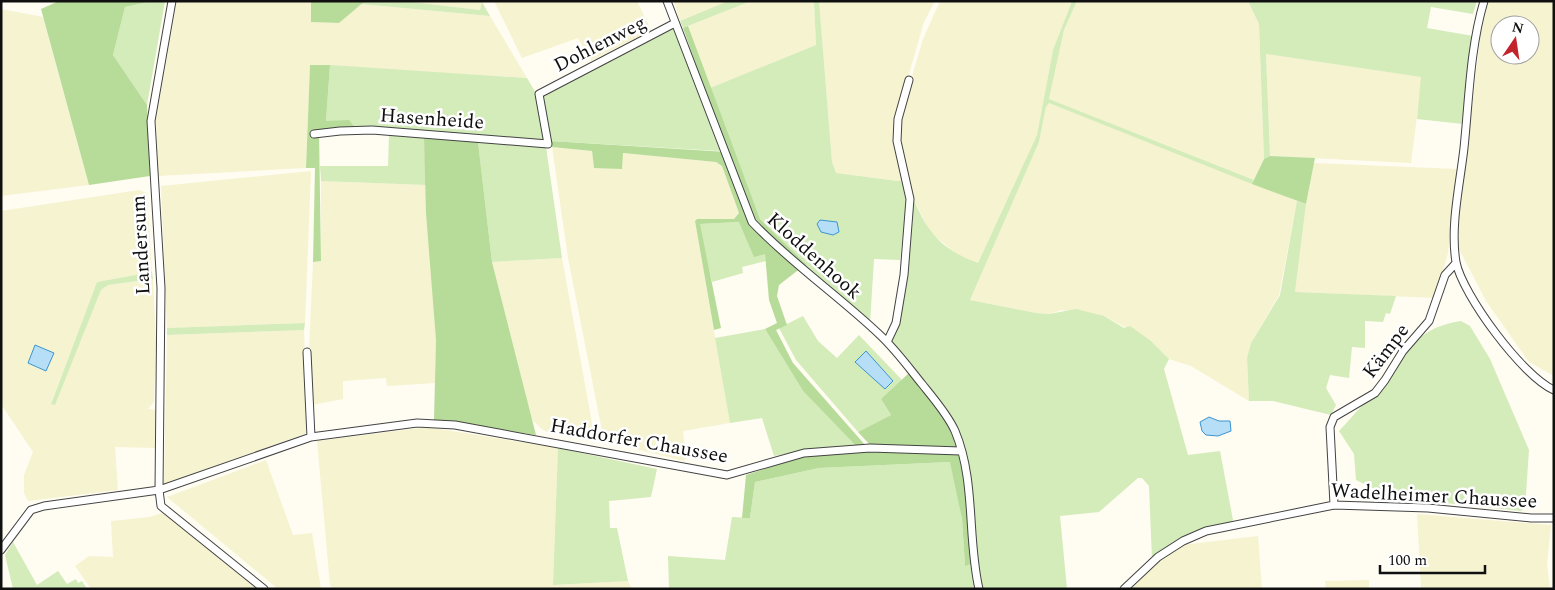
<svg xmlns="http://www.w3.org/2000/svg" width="1555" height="590" viewBox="0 0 1555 590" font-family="Spectral,serif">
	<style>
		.farmland { fill: #f6f3d1; fill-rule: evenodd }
		.green { fill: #d4ebba }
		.forest { fill: #b7dc99 }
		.water { fill: #b6dff7; stroke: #3b95d0 }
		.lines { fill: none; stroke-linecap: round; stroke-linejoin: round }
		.minor-casing { stroke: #434343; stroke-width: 9 }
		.minor { stroke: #fff; stroke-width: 7 }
		.labels { text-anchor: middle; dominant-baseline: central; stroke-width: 5; stroke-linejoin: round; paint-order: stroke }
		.street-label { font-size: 20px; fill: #101010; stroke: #fff }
	</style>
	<rect width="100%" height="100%" fill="#fffcf2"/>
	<path class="farmland" d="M177 1H311V22L339 23 360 4 490 16 527 78 310 65 306 168 158 176 156 119Z
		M404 1H481L482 2 480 10Z
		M494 1H637L651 30 591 61 578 38 522 58Z
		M674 1H728L680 21Z
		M751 1H814L816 45 710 88 688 26Z
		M819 1H935L924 22 898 112 894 132 905 180 898 181 836 173 832 162Z
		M940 1H1072L1053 50 1037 135 978 263 959 256 930 232 914 200 900 137 902 117 910 83 923 39Z
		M1077 1H1248L1259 24 1264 159 1254 180 1049 99 1064 30Z
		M1488 1H1554V376L1529 362 1486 301 1458 247 1460 213 1480 37ZM1500 25H1530V55H1500Z
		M1 9 43 17 89 185 1 196Z
		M1266 54 1422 77 1411 163 1270 156Z
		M1049 103 1297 201 1279 295 1251 343 1247 358 1249 401 1191 366 1169 359 1151 341 1104 316 1062 310 1049 314 1036 313 970 300 1039 142 1046 107Z
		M552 147 592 151 594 168 622 153 716 162 722 166 739 213 734 219H697L695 221 730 423 683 431 686 458 684 461 604 441 568 258Z
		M1314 163 1457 169 1448 253 1435 298 1295 292 1306 204Z
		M311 171 305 323 167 328 161 186Z
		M321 181 426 185 436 340 435 383 387 386 386 378 343 381V399L312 405 309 350 313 262 321 261Z
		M139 190 147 193 152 272 97 282 51 403 55 404 101 290 108 285 153 279 156 342 154 402 148 409 157 410 156 448 115 447 118 490 28 501 24 493V475L33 452 1 404V211Z
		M562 258 594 434 590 441 553 434 543 430 532 420 492 262Z
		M304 330 307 433 164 484 167 335Z
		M427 427 558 448 553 585 628 581 632 589H332L330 585 317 441Z
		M266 460 293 535 312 533 321 589H278L167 497Z
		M165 512 258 589H91L75 566 89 556 113 557 111 521 150 517Z
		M1417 514 1551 525 1547 564 1550 589H1421Z
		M1258 536 1262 589H1130L1158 562 1182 545Z
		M1369 580V589H1326L1325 581Z"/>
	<path class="green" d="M153 1H165L147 105 113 55 125 7Z
		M365 1H404L480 10 482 2 490 16 360 4Z
		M728 1H751L683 28 680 21Z
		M814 1H819L832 162 836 173 898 181 905 180 907 199 900 260 874 259 870 323 803 266 805 263 760 219 710 88 816 45Z
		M1072 1H1077L1064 30 1049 99 1254 180 1252 184 1049 103 1046 107 1039 142 970 300 1036 313 1049 314 1076 309 1104 316 1124 328 1130 326 1151 341 1169 359 1164 369 1188 455 1220 451 1233 520 1230 523C1194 529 1181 537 1152 559L1149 486 1142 478H1138L1099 512 1060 516 1067 589H982L957 429 890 341 904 287 914 200C928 234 943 250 978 263L1037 135 1053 50Z
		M1248 1H1477L1473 14 1431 7 1427 28 1473 36 1463 124 1417 119 1421 77 1266 54 1270 156 1264 159 1259 24Z
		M674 26 720 151 550 141 542 94Z
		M330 65 527 78 537 95 545 141 356 129 326 121Z
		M389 135 424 138 426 185 321 181 320 166H388Z
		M478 142 546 147 562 258 492 262Z
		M1297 201 1306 204 1295 292 1396 296 1390 314 1386 313 1383 322 1365 321V348L1352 347 1349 378 1330 375 1326 388 1336 405 1331 415 1273 401H1249L1247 358 1251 343 1280 295Z
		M740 222 754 256 765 253 766 261 742 267 743 273 712 282 699 224Z
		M152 272 153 279 108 285 101 290 55 405 51 404 97 282Z
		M803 316 818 341 837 358 859 335 902 380 881 399 891 415 858 432 796 360 779 328Z
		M1461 321 1470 326 1490 359 1529 450 1525 508 1521 511 1390 497 1356 480 1354 454 1339 431C1348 422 1356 411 1365 403 1369 399 1374 397 1377 393 1406 358 1410 329 1461 321Z
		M305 323 304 330 167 335V328Z
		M765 329 803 391 857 447 803 451 774 456 762 418 730 423 715 338Z
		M558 448 657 469 651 497 609 501 610 528H617L628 581 553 585Z
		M951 462 962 519 965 565 971 564 977 589H669L668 556 725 560 732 517 750 518 755 482 819 468Z
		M13 542 37 585 58 571 67 584 76 579 78 583 82 581 87 589H13L5 555Z"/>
	<path class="forest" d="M59 1H153L125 7 113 55 147 105 150 176 89 185 41 9Z
		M311 1H365L339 23 311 22Z
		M688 26 760 219 806 264 779 285 777 296 787 325 776 330 793 363 866 446 857 447 803 391 765 329 777 323 769 300 765 254 754 257 739 222 700 224 721 328 714 330 695 221 697 219H734L739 213 722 166 716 162 623 153 622 169 594 168 592 151 552 147 550 141 727 152 683 28Z
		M310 65H330L326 121 349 120 356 129 319 131 321 261 313 262 315 168H306Z
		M424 138 478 142 492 262 536 435 434 420 436 340 426 213Z
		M1270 156 1315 158 1306 204 1252 184 1264 159Z
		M909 373 932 400 953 432 967 492 971 564 965 566 962 519 950 462 819 468 755 482 750 518H742L746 475 803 456 871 446 858 432 891 415 881 399Z"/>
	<path class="water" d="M820 220 837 222 839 232 833 235 821 232 817 224Z
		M35 345 54 353 46 371 28 363Z
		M866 351 893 381 885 389 855 362Z
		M1209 417 1219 421H1230L1231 431 1218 436 1206 435 1202 431 1200 422Z"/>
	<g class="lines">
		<g class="minor-casing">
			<path id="minor" d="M172 1 151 121 161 288 159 490 161 506 264 589
				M667 1 752 222C792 264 839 296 880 335 896 350 909 368 922 384 934 399 948 415 955 431 976 481 967 537 979 589
				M1484 1C1470 48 1469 100 1464 148 1460 184 1450 226 1456 262 1462 294 1523 377 1554 390
				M314 134 340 131 372 130 548 144 539 94 675 23
				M887 342 896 323 904 275 910 199 897 141 898 119 909 80
				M307 352 311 437
				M1334 505 1330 427 1334 417 1375 393 1385 380 1403 351 1429 321 1445 275 1456 263
				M1 550 31 510 44 506 159 490 311 437 417 423 455 425 727 475 804 453 870 448 961 451
				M1124 589 1158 557 1183 541 1206 531 1334 505 1428 508 1531 518H1554"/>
		</g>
		<use href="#minor" class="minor"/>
	</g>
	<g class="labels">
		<g class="street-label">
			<text transform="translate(600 44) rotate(-27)">Dohlenweg</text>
			<text transform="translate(432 119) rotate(4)">Hasenheide</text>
			<text transform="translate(141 245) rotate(-93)">Landersum</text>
			<text transform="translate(814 256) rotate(42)">Kloddenhook</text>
			<text transform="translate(1386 351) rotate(-53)">Kämpe</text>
			<text transform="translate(639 441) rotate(10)">Haddorfer Chaussee</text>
			<text transform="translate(1434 496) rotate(3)">Wadelheimer Chaussee</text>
		</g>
	</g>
	<rect width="1555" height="590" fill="none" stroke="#101010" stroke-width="5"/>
	<g transform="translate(1515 40) rotate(13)"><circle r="24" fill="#ffffff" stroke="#9f9f9f"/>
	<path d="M0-4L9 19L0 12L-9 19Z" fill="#c3242c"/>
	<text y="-8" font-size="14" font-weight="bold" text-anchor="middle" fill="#101010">N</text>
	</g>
	<path d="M1380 565v8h105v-8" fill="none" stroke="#101010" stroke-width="2.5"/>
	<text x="1388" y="565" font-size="15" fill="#101010" stroke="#ffffff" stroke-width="4" paint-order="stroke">100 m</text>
</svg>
